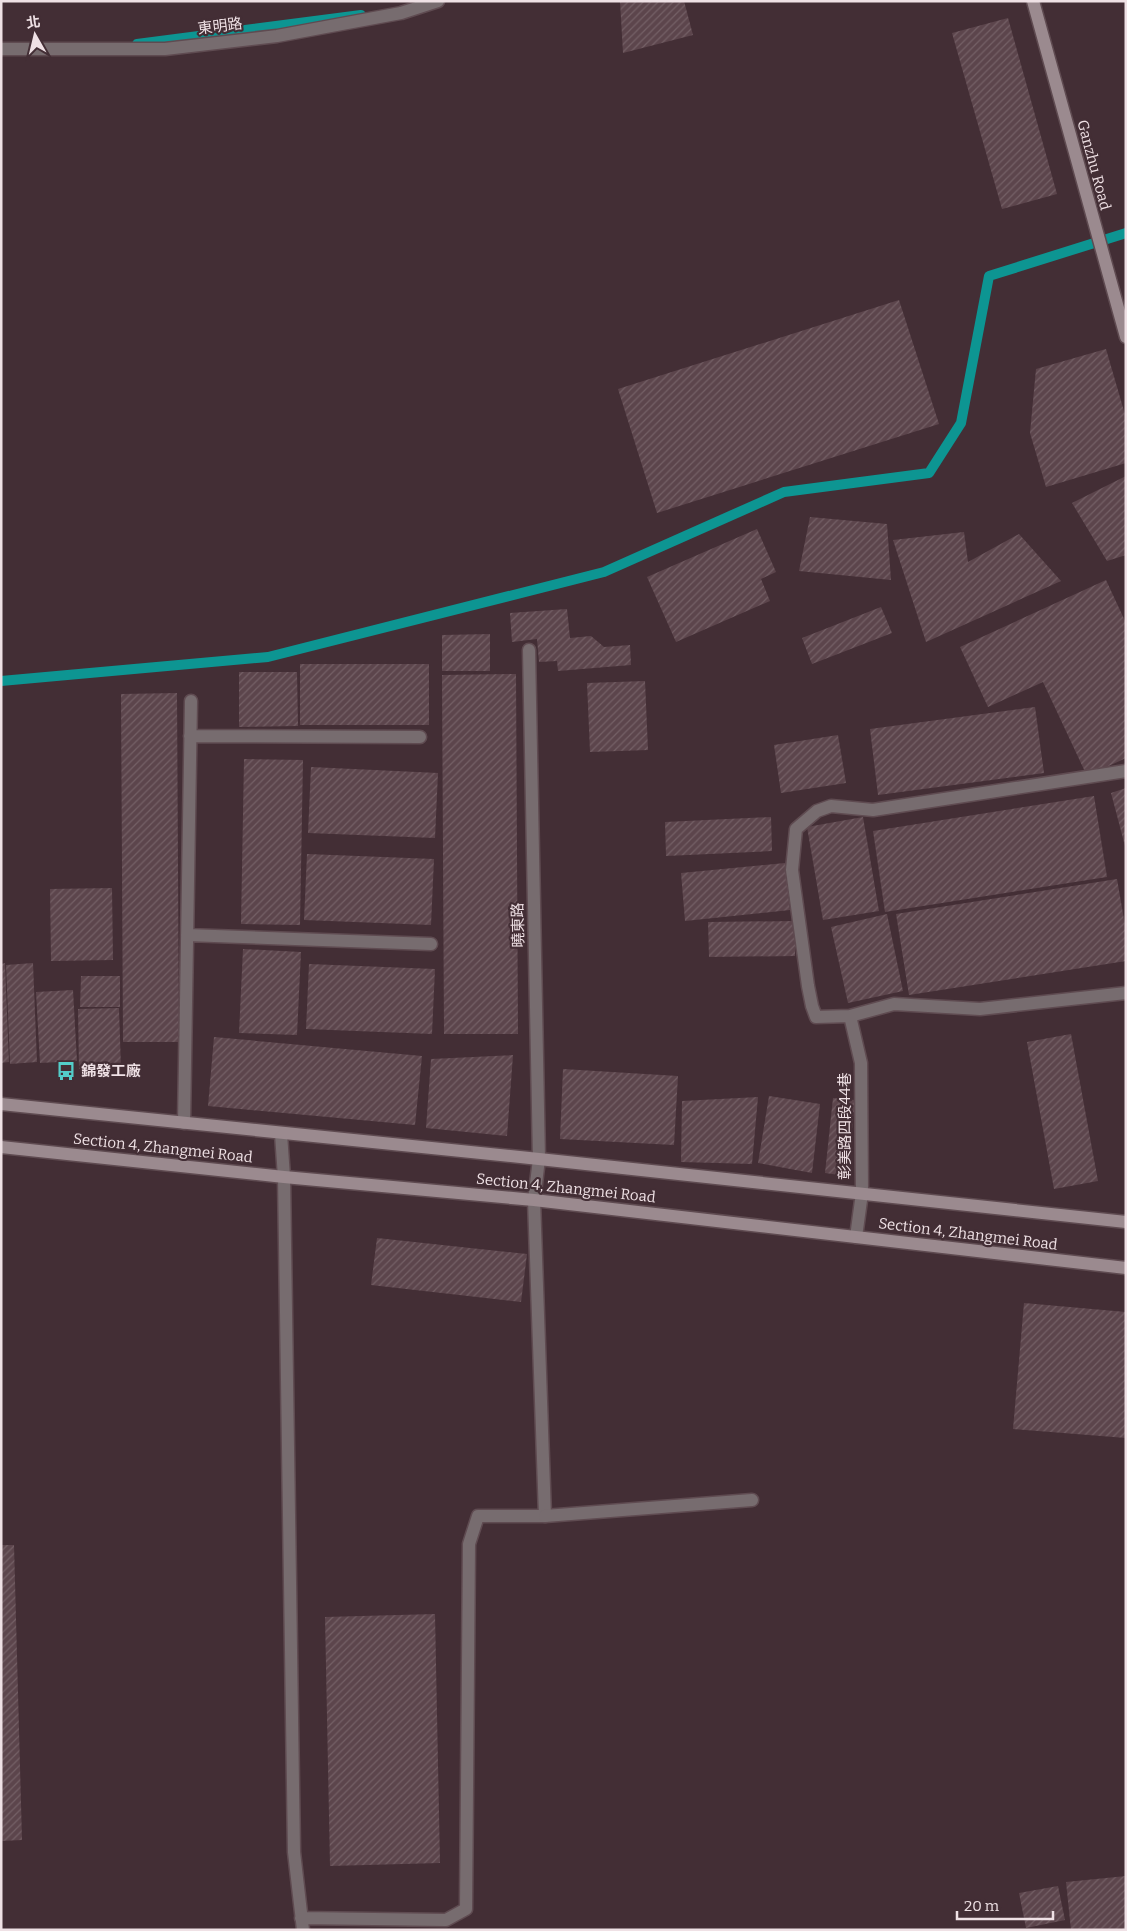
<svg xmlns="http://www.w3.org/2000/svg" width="1127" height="1931" viewBox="0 0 1127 1931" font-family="Bitter,'Noto Sans TC',serif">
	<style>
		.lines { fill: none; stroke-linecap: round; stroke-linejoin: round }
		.stream { stroke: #0d9592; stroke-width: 10 }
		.building { fill: url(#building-hatch) }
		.lane-casing { stroke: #5f4b51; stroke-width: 15 }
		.street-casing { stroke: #5f4b51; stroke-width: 15 }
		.secondary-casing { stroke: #5f4b51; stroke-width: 15 }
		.lane { stroke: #776c6f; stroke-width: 12 }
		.street { stroke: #776c6f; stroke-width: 12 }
		.secondary { stroke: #9b8a8f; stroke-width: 12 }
		.labels { text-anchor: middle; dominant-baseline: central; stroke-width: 4.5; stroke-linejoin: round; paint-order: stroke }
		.street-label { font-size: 15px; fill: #efe1e5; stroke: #432e35 }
		.poi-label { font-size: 15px; font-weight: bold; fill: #efe1e5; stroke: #432e35; text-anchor: start }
	</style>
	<defs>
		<pattern id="building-hatch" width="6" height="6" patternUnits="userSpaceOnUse" patternTransform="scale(1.25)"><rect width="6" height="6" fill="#5c454c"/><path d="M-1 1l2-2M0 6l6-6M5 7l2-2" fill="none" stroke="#746066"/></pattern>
	</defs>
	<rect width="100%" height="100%" fill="#432e35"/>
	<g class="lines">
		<path class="stream" d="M137 44 361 15
			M1 681 268 657 604 572 784 492 929 473 961 423 989 276 1126 233"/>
	</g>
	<path class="building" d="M620 1H684L693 35 623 53Z
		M1008 18 1057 194 1002 209 952 33Z
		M899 300 939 424 657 513 618 389Z
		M1106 349 1126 418V463L1046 487 1030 433 1036 369Z
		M1126 476V555L1107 561 1072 503Z
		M810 517 887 524 891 580 799 571Z
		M757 529 776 572 761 579 770 601 676 642 647 577Z
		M964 532 968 562 1019 534 1061 581 926 642 893 540Z
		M1106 580 1126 623V758L1087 776 1043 682 988 707 960 647Z
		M881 607 892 633 812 664 802 638Z
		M567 609 570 638 591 636 604 647 630 645 631 665 558 671 557 661 539 662 537 639 512 642 510 613Z
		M490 634V671H442V635Z
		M300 664H429V725H300Z
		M239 672H297L298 726 239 727Z
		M516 674 518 1034H444L442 675Z
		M645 681 648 750 590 752 587 683Z
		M177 693 179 1042H123L121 694Z
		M1035 707 1044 773 878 795 870 729Z
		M838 735 846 783 781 793 774 745Z
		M244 759 303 760 300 925 241 924Z
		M311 767 438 773 435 838 308 833Z
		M1126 788V846H1125L1111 793Z
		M1094 796 1107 877 885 912 873 831Z
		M771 817 772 851 666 856 665 822Z
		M863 817 879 911 823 920 807 827Z
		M307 854 434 859 431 925 304 920Z
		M785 863 790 910 685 921 681 873Z
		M1117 879 1126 931V961L909 995 896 914Z
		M112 888 113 960 51 961 50 889Z
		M887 914 903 991 848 1003 831 927Z
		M795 921V956L709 957 708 922Z
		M243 949 301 952 297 1035 239 1033Z
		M5 963 9 1062 1 1063V964Z
		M33 963 37 1062 10 1064 6 965Z
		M309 964 435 969 432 1034 306 1029Z
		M81 976H120V1007H80Z
		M73 990 77 1061 40 1063 36 992Z
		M119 1008 121 1069H79L78 1009Z
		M1071 1034 1098 1181 1054 1189 1027 1042Z
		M214 1037 422 1056 415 1125 208 1106Z
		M513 1055 507 1136 426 1128 431 1059Z
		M563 1069 678 1076 674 1145 560 1139Z
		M769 1096 820 1104 812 1173 758 1163Z
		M758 1097 752 1164 681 1162 682 1101Z
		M833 1098 855 1100 847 1176 825 1173Z
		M377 1238 527 1254 521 1302 371 1285Z
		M1024 1303 1126 1312V1438L1013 1429Z
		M1 1545H14L22 1840 1 1841Z
		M435 1614 440 1863 330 1866 325 1617Z
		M1126 1876V1930H1071L1066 1882Z
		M1058 1886 1065 1920 1026 1928 1019 1893Z"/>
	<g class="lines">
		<g class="lane-casing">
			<path id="lane" d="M190 736 420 737
				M1126 771 873 810 831 806 817 811 796 829 792 870 808 986 812 1006 816 1017 850 1016 894 1004 980 1009 1126 993
				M187 935 431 944
				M850 1016 861 1063 862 1193 856 1237
				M184 1123 191 701
				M281 1134 284 1177 294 1852 303 1930
				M301 1918 446 1920 466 1909 469 1544 478 1516H545L534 1200 539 1159 529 650"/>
		</g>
		<g class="street-casing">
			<path id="street" d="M1 49H165L277 36 401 13 438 1
				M545 1516 752 1500"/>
		</g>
		<g class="secondary-casing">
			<path id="secondary" d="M1033 1 1126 337
				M1 1104 539 1159 1126 1222
				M1 1147 284 1177 534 1200 1126 1268"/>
		</g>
		<use href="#lane" class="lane"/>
		<use href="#street" class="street"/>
		<use href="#secondary" class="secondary"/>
	</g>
	<defs>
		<g id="bus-bare" transform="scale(1.5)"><path d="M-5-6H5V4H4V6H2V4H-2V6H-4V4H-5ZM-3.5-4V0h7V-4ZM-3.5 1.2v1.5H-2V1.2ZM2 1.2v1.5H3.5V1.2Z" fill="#53cdc9" stroke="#432e35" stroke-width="2.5" paint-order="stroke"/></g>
	</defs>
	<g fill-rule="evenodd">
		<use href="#bus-bare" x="66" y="1071"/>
	</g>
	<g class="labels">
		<g class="street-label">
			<text transform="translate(220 26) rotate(-7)">東明路</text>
			<text transform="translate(1094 165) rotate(75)">Ganzhu Road</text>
			<text transform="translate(518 925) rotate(-91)">曉東路</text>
			<text transform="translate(845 1126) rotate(-90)">彰美路四段44巷</text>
			<text transform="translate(163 1148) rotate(6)">Section 4, Zhangmei Road</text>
			<text transform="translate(566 1188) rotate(6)">Section 4, Zhangmei Road</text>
			<text transform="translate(968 1234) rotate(7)">Section 4, Zhangmei Road</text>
		</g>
		<g class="poi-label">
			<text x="81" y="1071">錦發工廠</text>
		</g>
	</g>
	<rect width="1127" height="1931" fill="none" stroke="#efe1e5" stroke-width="5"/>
	<g transform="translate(35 35) rotate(352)" stroke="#432e35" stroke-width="4" paint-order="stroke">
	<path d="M0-4L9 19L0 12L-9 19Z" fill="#efe1e5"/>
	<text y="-8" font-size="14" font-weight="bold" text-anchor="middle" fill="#efe1e5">北</text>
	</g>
	<path d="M957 1911v8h96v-8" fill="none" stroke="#efe1e5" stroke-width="2.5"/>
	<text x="964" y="1911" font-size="15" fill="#efe1e5" stroke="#432e35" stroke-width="4" paint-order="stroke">20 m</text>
</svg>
